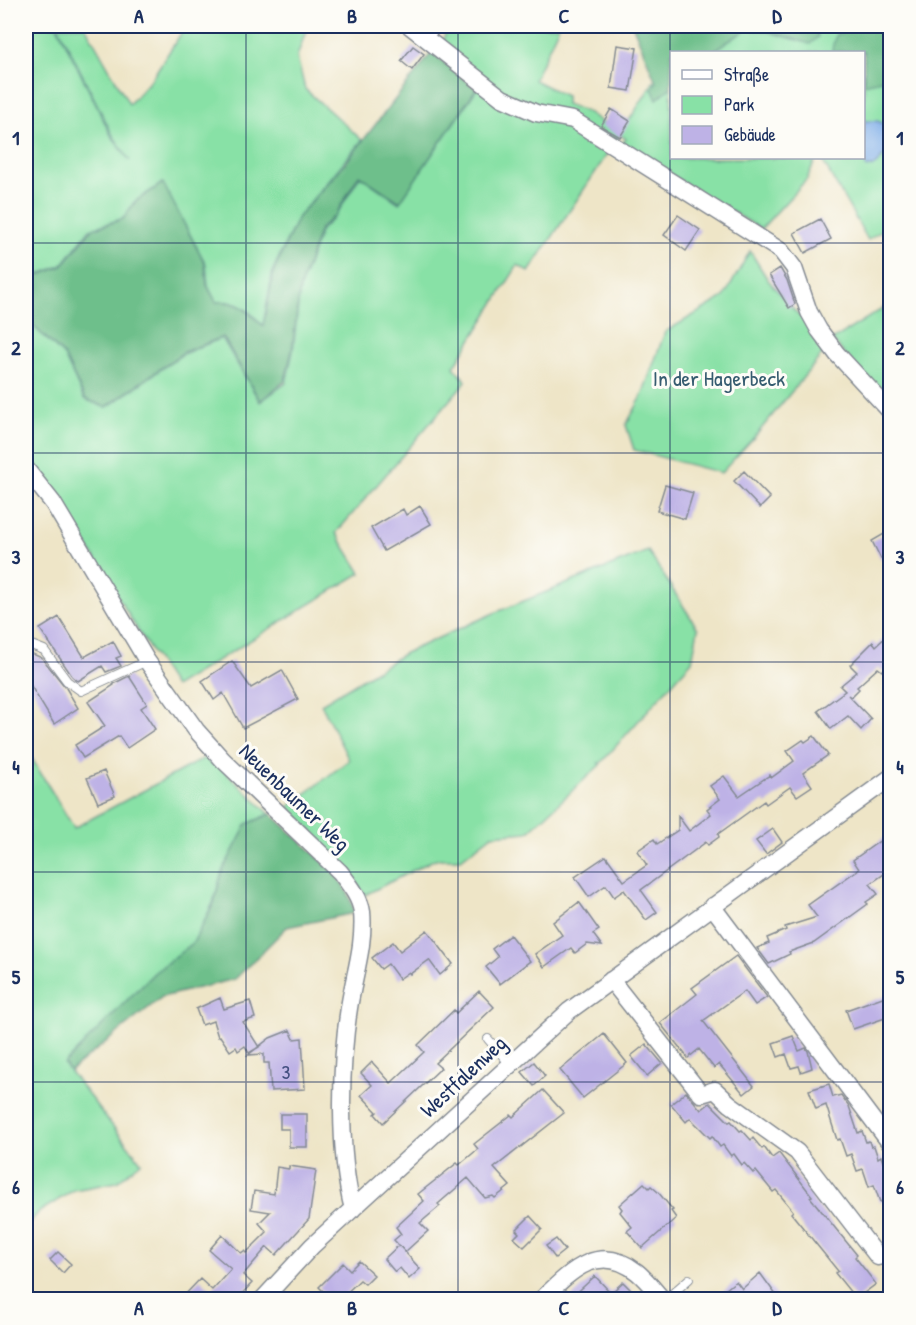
<svg xmlns="http://www.w3.org/2000/svg" width="916" height="1325" viewBox="0 0 916 1325" font-family="'Patrick Hand',sans-serif">
	<style>
		.green { fill: #88e1a6; stroke: #528882; stroke-width: 1.5 }
		.forest { fill: #6ebf8b; stroke: #447774; stroke-width: 1.5 }
		.water { fill: #7faee9; stroke: #4d6ea4; stroke-width: 1.5 }
		.building { fill: #beb2e6 }
		.lines { fill: none; stroke-linecap: round; stroke-linejoin: round }
		.lane-casing { stroke: #848a92; stroke-width: 10 }
		.street-casing { stroke: #848a92; stroke-width: 19 }
		.lane { stroke: #fff; stroke-width: 8 }
		.street { stroke: #fff; stroke-width: 16 }
		.grid { fill: none; stroke: #1b2f5e; stroke-width: 1.5; stroke-opacity: 0.55 }
		.labels { text-anchor: middle; dominant-baseline: central; stroke-width: 6; stroke-linejoin: round; paint-order: stroke }
		.number-label { font-size: 20px; fill: #445080 }
		.park-label { font-size: 22px; fill: #365c70; stroke: #fdfcf7 }
		.street-label { font-size: 22px; fill: #1b2f5e; stroke: #fdfcf7 }
		.neatline { fill: none; stroke: #1b2f5e; stroke-width: 2 }
		.grid-label { font-size: 20px; text-anchor: middle; font-weight: bold; fill: #1b2f5e }
	</style>
	<rect width="100%" height="100%" fill="#fdfcf7"/>
	<filter id="ink" filterUnits="userSpaceOnUse"><feTurbulence type="fractalNoise" baseFrequency=".0167" numOctaves="2"/><feDisplacementMap in="SourceGraphic" scale="12" xChannelSelector="R" yChannelSelector="G"/><feConvolveMatrix kernelMatrix="1 2 1 2 8 2 1 2 1" color-interpolation-filters="sRGB"/></filter>
	<filter id="wash" filterUnits="userSpaceOnUse"><feTurbulence type="fractalNoise" baseFrequency=".008" numOctaves="4" result="noise"/><feDisplacementMap in="SourceGraphic" scale="24" xChannelSelector="R" yChannelSelector="G"/><feGaussianBlur stdDeviation="1.35" result="paint"/><feColorMatrix in="noise" values="0 0 0 0 0 0 0 0 0 0 0 0 0 0 0 0 0 1.4 0 .05"/><feComposite in="paint" operator="in"/></filter>
	<g filter="url(#wash)">
		<rect width="100%" height="100%" fill="#eee5c7"/>
		<path class="green" d="M26 26H57L111 135 130 161 112 134 58 26H85L129 104 150 81 186 26H311L305 33 297 57 305 89 362 140 298 217 273 270 263 326C250 311 237 299 216 302L208 286 206 264 162 183 134 202 124 218 90 229 62 265 26 280Z
			M449 26H559L534 80 566 96V104L589 113 620 135 671 54 672 158H816L807 179 761 229 621 145 626 139 620 135 529 272 518 265 454 367 466 381 336 533 361 573 174 687 137 629 57 494 26 453V319L64 356 84 399 106 408 183 354 222 338 260 402 286 383 293 351 300 287 321 230 337 214 360 176 399 203 477 89 481 78 441 44Z
			M689 26H890V225L868 240 821 158H864V52H672Z
			M750 251 768 280 795 311 829 346 757 434 721 473 634 450 626 425 641 398 665 332 724 297Z
			M890 304V405L832 340Z
			M648 551 698 629 692 661 600 764 598 762 600 765 528 832 492 835 461 859H435L365 895 349 871 288 807 349 760 321 704 405 653 494 613Z
			M26 749 74 828 208 756 270 814 247 824 222 872 213 903 193 943 154 973 64 1064 141 1162 117 1182 74 1190 39 1212 26 1226Z"/>
		<path class="forest" d="M633 26H814L818 37 810 44 763 30H746L712 52H672L671 87 657 99 652 89 656 82Z
			M867 26H890V78L864 84V52H835L832 49 836 34Z
			M432 52 476 89 400 202 359 175 336 214 320 229 300 287 292 351 285 381 260 401 223 337 184 352 106 407 85 399 64 355 26 319V280L62 266 92 229 123 219 135 202 163 183 205 264 207 285 216 302C239 300 248 312 263 326L274 271 298 217 347 161Z
			M271 814 336 874 348 893 355 913 287 927 235 979 162 997 70 1071 64 1064 154 973 193 943 214 903 222 872 247 824Z"/>
		<path class="water" d="M864 121H877L890 126V148L876 165 867 168 863 158Z"/>
		<g id="blocks">
			<path class="building" d="M617 45 637 48 630 91 611 88Z
				M413 46 424 54 412 70 401 61Z
				M611 109 630 121 620 137 601 126Z
				M678 215 700 230 686 251 664 235Z
				M820 219 831 239 805 253 794 233Z
				M780 268 787 280 795 304 789 308 769 275Z
				M744 471 770 498 760 508 734 481Z
				M665 485 693 493 685 519 657 511Z
				M420 506 431 524 384 551 371 528 403 509 406 515Z
				M891 530V554L881 559 872 541Z
				M59 617 84 657 113 641 121 656 116 658 121 666 106 672 102 666 78 681 72 676 40 629Z
				M891 632V663L882 671 878 668 857 687 859 689 851 697 848 695 871 719 861 730 848 716 831 729 818 711 845 691 840 686 857 672 850 665 873 642 876 646Z
				M26 651 42 658 66 688 78 708 54 724 26 678Z
				M232 661 251 688 282 670 298 699 243 728 223 693 214 700 202 681Z
				M129 676 147 704 141 708 155 729 127 748 119 736 83 758 75 745 105 726 88 702 114 685 113 684Z
				M814 736 828 755 803 773 812 786 797 796 790 787 766 804 764 801 718 834 719 837 708 845 706 842 641 890 657 912 646 920 624 890 614 897 606 885 589 897 575 877 606 856 624 881 647 865 637 851 654 839 657 844 678 830V816L689 831 711 814 707 809 720 799 710 786 724 776 739 796 770 775 771 778 794 761 787 751 803 740 805 742Z
				M104 771 115 796 98 803 87 778Z
				M773 829 782 842 766 854 756 841Z
				M891 833V869L870 884 878 894 866 902 868 904 814 943 789 952 790 954 769 964 757 948 769 943 767 938 786 930 785 927 817 917 808 905 859 869 853 860Z
				M579 902 599 930 593 934 602 946 587 944 575 953 571 948 544 967 535 954 562 935 553 922Z
				M427 930 453 964 440 975 429 960 410 974 409 972 399 979 388 964 381 969 372 958 393 942 400 951Z
				M510 935 530 961 500 984 486 967 498 957 492 949Z
				M736 956 767 997 755 1005 745 991 703 1021 754 1086 744 1094 719 1064 714 1068 699 1049 688 1058 660 1023 697 994 692 988Z
				M479 991 494 1007 435 1063 441 1068 383 1123 375 1114 377 1112 361 1095 372 1085 361 1073 372 1062 391 1083 424 1052 418 1045 454 1010 456 1013Z
				M891 994V1016L853 1029 846 1010Z
				M220 998 224 1009 250 1001 255 1018 243 1022 259 1047 249 1053 245 1046 238 1051 236 1047 230 1051 220 1036 218 1037 213 1021 202 1025 196 1009Z
				M290 1030 294 1039 302 1038 305 1089 271 1091 269 1063H264V1054L248 1055 270 1038Z
				M604 1034 627 1063 583 1098 560 1070Z
				M793 1036 799 1051 806 1048 808 1051 812 1068 801 1072 799 1066 791 1068 786 1054 778 1057 773 1043Z
				M646 1044 662 1063 647 1076 631 1056Z
				M534 1062 545 1076 534 1086 522 1072Z
				M829 1084 833 1097 841 1095 849 1106 858 1133 862 1131 866 1142 869 1141 871 1147 874 1146 878 1158 881 1156 883 1162H885L891 1177V1198L880 1202 874 1185 869 1187 863 1169 857 1171 851 1154 846 1156 840 1139 837 1140 826 1105 816 1109 809 1090Z
				M543 1090 564 1113 494 1168 510 1186 495 1198 493 1196 485 1198 468 1178 438 1204 440 1206 420 1223 428 1231 405 1252 394 1240 401 1234 396 1227 424 1201 418 1194 457 1163 459 1165 478 1149 474 1144 511 1115 513 1117Z
				M686 1092 701 1110 710 1103 729 1122 731 1121 740 1131 742 1130 751 1140 753 1138 762 1149 764 1147 772 1158 779 1153 812 1196 810 1197 857 1255 855 1257 876 1284 856 1299 835 1273 838 1271 791 1213 793 1211 776 1190 773 1192 756 1171 753 1173 744 1163 742 1165 734 1154 731 1156 723 1145 720 1147 712 1136 710 1138 690 1118 686 1122 671 1104Z
				M280 1114H307V1147H289V1129H280Z
				M289 1166 316 1170 309 1219 276 1255 267 1247 243 1275 252 1283 237 1299H181L200 1279 212 1290 231 1269 209 1250 222 1235 241 1253 244 1251 246 1253 267 1232 259 1223 270 1212 251 1209 254 1191 274 1194 277 1167 289 1169Z
				M644 1183 649 1188 651 1186 658 1192 673 1210 671 1211 676 1218 642 1248 627 1231 632 1227 620 1212 622 1209 619 1205Z
				M530 1216 542 1229 524 1247 514 1238 519 1233 516 1230Z
				M556 1239 565 1250 555 1258 546 1246Z
				M399 1245 420 1269 409 1279 400 1268 395 1272 384 1259Z
				M58 1252 71 1264 63 1273 50 1260Z
				M359 1261 374 1275 365 1284 360 1280 340 1299H331L319 1287 343 1263 350 1270Z
				M760 1273 779 1299H714L736 1281 742 1289Z
				M595 1276 611 1293 623 1282 632 1291 623 1299H570Z"/>
		</g>
	</g>
	<g filter="url(#ink)">
		<use href="#blocks" fill-opacity="0" stroke="#848a92" stroke-width="1.5"/>
		<g class="lines">
			<g class="lane-casing">
				<path id="lane" d="M425 39 439 26
					M26 643 44 650 67 681 81 691 147 661
					M488 1039 510 1064
					M665 1300 689 1279"/>
			</g>
			<g class="street-casing">
				<path id="street" d="M410 26 502 98 536 113 573 120 781 251 794 268 809 312 819 330 837 354 890 411
					M26 469 53 503 147 661 196 730 223 760 340 872C349 884 360 897 362 912 365 945 354 975 349 1008 340 1066 338 1152 353 1209
					M712 906 890 1143
					M611 980 701 1094 715 1090 730 1104 797 1152 878 1257
					M262 1300 312 1246 569 1011 890 778
					M541 1300C569 1273 598 1241 637 1272 647 1280 655 1291 663 1300"/>
			</g>
			<use href="#lane" class="lane"/>
			<use href="#street" class="street"/>
		</g>
	</g>
	<path class="grid" d="M246 26V1300M458 26V1300M670 26V1300M26 243H890M26 453H890M26 662H890M26 872H890M26 1082H890"/>
	<g class="labels">
		<g class="number-label">
			<text x="286" y="1071">3</text>
		</g>
		<g class="park-label">
			<text x="719" y="378">In der Hagerbeck</text>
		</g>
		<g class="street-label">
			<text transform="translate(295 797) rotate(44)">Neuenbaumer Weg</text>
			<text transform="translate(463 1076) rotate(-43)">Westfalenweg</text>
		</g>
	</g>
	<rect width="916" height="1325" fill="none" stroke="#fdfcf7" stroke-width="66"/>
	<rect x="670" y="51" width="195" height="108" fill="#fdfcf7" stroke="#a3aaba" stroke-width="1.5"/>
	<rect x="682" y="70" width="30" height="9" fill="#ffffff" stroke="#a3aaba" stroke-width="1.5"/>
	<text x="724" y="81" font-size="18" fill="#1b2f5e">Straße</text>
	<rect x="682" y="96" width="30" height="18" fill="#88e1a6" stroke="#a3aaba" stroke-width="1.5"/>
	<text x="724" y="111" font-size="18" fill="#1b2f5e">Park</text>
	<rect x="682" y="126" width="30" height="18" fill="#beb2e6" stroke="#a3aaba" stroke-width="1.5"/>
	<text x="724" y="141" font-size="18" fill="#1b2f5e">Gebäude</text>
	<rect x="33" y="33" width="850" height="1259" class="neatline"/>
	<g class="grid-label">
		<text x="139" y="23">A</text>
		<text x="352" y="23">B</text>
		<text x="564" y="23">C</text>
		<text x="777" y="23">D</text>
		<text x="16" y="145">1</text>
		<text x="900" y="145">1</text>
		<text x="16" y="355">2</text>
		<text x="900" y="355">2</text>
		<text x="16" y="564">3</text>
		<text x="900" y="564">3</text>
		<text x="16" y="774">4</text>
		<text x="900" y="774">4</text>
		<text x="16" y="984">5</text>
		<text x="900" y="984">5</text>
		<text x="16" y="1194">6</text>
		<text x="900" y="1194">6</text>
		<text x="139" y="1315">A</text>
		<text x="352" y="1315">B</text>
		<text x="564" y="1315">C</text>
		<text x="777" y="1315">D</text>
	</g>
</svg>
